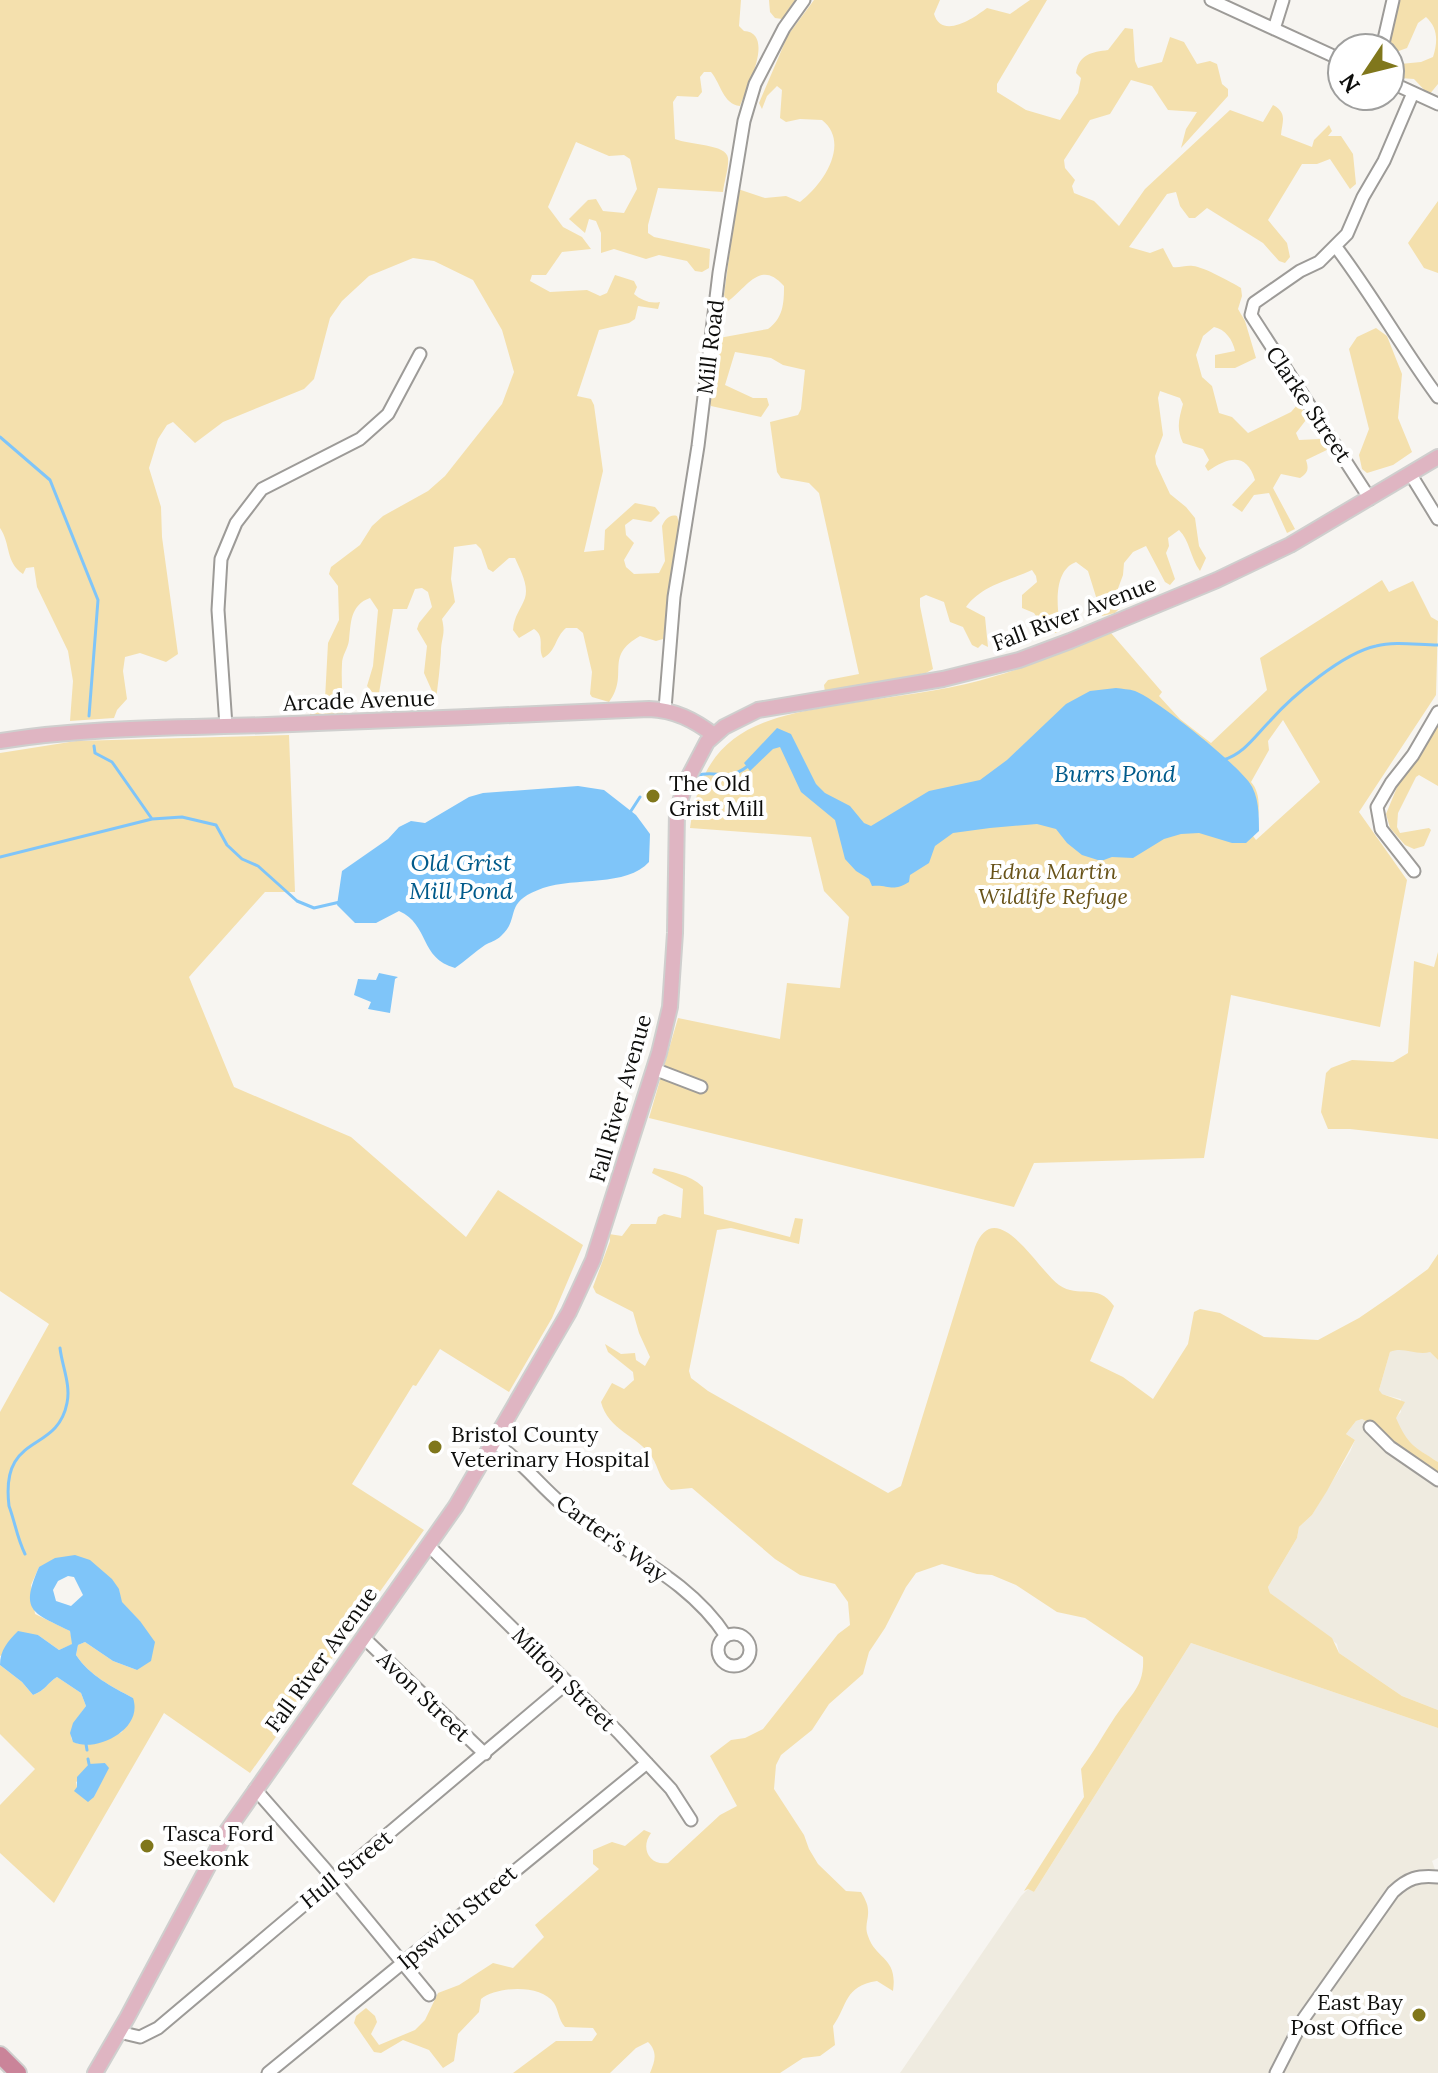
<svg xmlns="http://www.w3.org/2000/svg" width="1438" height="2073" viewBox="0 0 1438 2073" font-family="Lora,serif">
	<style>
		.built { fill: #efebe0 }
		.green { fill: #f4e0ad; fill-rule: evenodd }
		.water { fill: #7fc5f9; fill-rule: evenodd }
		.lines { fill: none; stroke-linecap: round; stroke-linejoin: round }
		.stream { stroke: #7fc5f9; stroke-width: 3 }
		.minor-casing { stroke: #9d9b98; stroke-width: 15 }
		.major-casing { stroke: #cfcfce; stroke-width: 18 }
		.highway-casing { stroke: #cfcfce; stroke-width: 20 }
		.minor { stroke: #fff; stroke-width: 11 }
		.major { stroke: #dfb5c2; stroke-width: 14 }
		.highway { stroke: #ca8499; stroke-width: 16 }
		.poi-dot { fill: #80771c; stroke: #fff; stroke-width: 3 }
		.labels { text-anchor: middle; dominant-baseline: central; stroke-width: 8; stroke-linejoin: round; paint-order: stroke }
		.street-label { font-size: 22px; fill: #0e0e0c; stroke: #fff }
		.poi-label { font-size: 22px; fill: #0e0e0c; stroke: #fff; text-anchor: start }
		.park-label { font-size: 22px; font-style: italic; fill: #685319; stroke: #fff }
		.water-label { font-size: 24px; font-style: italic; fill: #015b8b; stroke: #fff }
	</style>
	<rect width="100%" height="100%" fill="#f7f5f1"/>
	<path class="built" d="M1395 1349 1430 1352 1438 1360V1462L1412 1446 1404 1437 1395 1418 1401 1412V1399L1381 1394 1379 1390 1390 1352Z
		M1362 1419 1438 1473V1710L1402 1696 1339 1653 1337 1644 1270 1593 1268 1587 1297 1538 1299 1527 1312 1515 1350 1452 1355 1440 1346 1434 1356 1421Z
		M1191 1643 1438 1728V1858L1432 1861 1438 1878V2073H900L1021 1896 1028 1889 1034 1892Z"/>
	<path class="green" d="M0 0H741L739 26 744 31C776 33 746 90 740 106 723 104 721 84 711 72H704L700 77 702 92 698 97 677 96 673 102 675 139C689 145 727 144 728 158 729 168 724 182 723 192L658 188 648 225V233L654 237 710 249 709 268 702 272 695 271 687 261 659 255 646 259 614 249 601 253V233L596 221 589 219 585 233 569 219 588 200 596 199 603 211 624 213 637 189 630 159 624 155 609 156 576 142 548 207 563 227 582 237 591 249 562 252 546 275H532L530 281 550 292 587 290 600 296 607 293 615 275 634 281 637 287 634 294C641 300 650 304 660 302L658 309 638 306 635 319 629 323 599 330 577 396 591 399 594 405 603 471 584 552 604 550 605 530 635 503 655 507 660 513 651 522 633 519 625 525 626 535 634 543 624 560 626 567 634 574 659 573 665 561 662 526C665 520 669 514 677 516L680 526 663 639 656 641 640 636C603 657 630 674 609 702L592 697 590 694 592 672 583 633 577 628H566C555 637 556 652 543 658 537 648 546 637 534 629L519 638 513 630C514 616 521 609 525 598 529 585 520 570 515 558H509L493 572 488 569 481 549 476 544 454 547 451 579 455 602 442 619C446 635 441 638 441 652 440 668 438 683 436 700L424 673 427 646 417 629 419 623 432 607 428 592 422 588 415 589 407 609H393L379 693 372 692 367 686 373 666 378 610 370 598C350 605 351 623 349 640 348 649 342 655 342 664 341 681 343 699 343 715L310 718V712L321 705 325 699 328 643 339 620 338 586 329 574 331 567 360 545 372 526 383 516 428 491 445 476 502 404 514 372 502 330 473 280 434 261 413 258 369 276 342 301 330 318 314 379 304 389 223 422 195 443 173 422 167 425 158 439 149 468 161 507 162 537 178 654 166 662 140 653 125 657 123 671 127 699 117 710 114 718 70 721 73 681 68 651 37 587 34 567 26 568 23 574C5 562 11 544 0 528Z
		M769 0H795L782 19 775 18 770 12Z
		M814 0H940L934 14C942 40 974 18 987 8L1010 14 1030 0H1047L997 84V92L1026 110 1060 120 1078 93 1081 78 1076 73C1079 54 1092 52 1108 50L1125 28 1133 29 1135 61 1138 68 1162 62 1170 37 1184 42 1197 64 1210 61 1217 64 1222 84 1228 89V96L1181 148 1186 129 1197 112 1168 110 1152 86 1131 80 1110 114 1090 120 1064 160 1065 168 1075 180 1072 186 1074 193 1094 201 1119 226 1145 189 1230 110 1263 122 1273 105C1288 113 1282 122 1281 135L1312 147 1314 140 1329 125 1332 131 1328 136H1341L1353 154 1356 184 1350 189 1330 159 1317 164H1302L1268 220 1287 243 1290 257 1285 263 1279 261 1263 243 1207 208 1195 218H1189L1180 206 1176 192 1167 194 1129 247 1150 253 1163 248 1173 267C1179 268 1186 265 1193 266 1204 267 1231 282 1241 288L1242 296 1238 309 1245 321 1256 358 1235 368H1215V355L1235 351C1233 340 1225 329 1214 327L1203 336 1196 355 1202 377 1212 386 1219 413 1232 417 1248 433 1291 412 1298 404 1309 416 1296 433 1299 440 1321 439 1331 448 1306 460C1309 469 1308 473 1300 478L1281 474 1273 488 1295 529 1287 533 1269 493 1254 495 1242 512 1232 505 1255 480C1247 452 1228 457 1208 471L1205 466 1209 460 1203 449 1183 443C1176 428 1179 419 1183 404L1180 398 1160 391 1158 398 1163 435 1155 456 1156 464 1170 494 1186 507 1195 518 1199 546 1206 558 1200 571C1190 557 1190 541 1179 530L1168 538 1169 546 1166 553 1175 579 1170 585 1165 582 1146 546 1133 552 1124 563 1123 575 1116 594 1121 607 1115 613 1102 616 1088 571 1076 562C1052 571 1057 610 1061 631L1055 633 1042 625 1034 613 1022 608V595L1037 582 1036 576 1032 570C1008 581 982 585 966 607L985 617 988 647 982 644 978 648 972 645 963 627 950 622 944 602 926 595 920 598V606L933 669 926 673 825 692 824 685 828 680 859 674 819 493 809 483 781 478 777 472 770 422 798 415 801 409 805 370 783 365 771 358 735 352 725 385 753 398H767L769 405 761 417 711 406 709 400 719 338 768 329C783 318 784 304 784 286 760 259 748 287 727 302L724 295 738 189 765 198 786 196 800 202C823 185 851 143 822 120L800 119 786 122 780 118 782 90 777 86 767 96 762 109 759 103 788 35Z
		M1398 0H1438V84L1429 95 1414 79 1400 78 1398 71 1400 64 1421 62 1433 57C1438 41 1438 28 1426 17L1418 23 1407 48 1396 52C1385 36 1389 16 1398 0Z
		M1438 201V273L1424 268 1408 243Z
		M1376 328 1387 336 1402 374 1398 418 1412 452 1393 465 1367 473 1362 469 1359 455 1369 429 1349 349 1357 337Z
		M1382 580 1389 592 1413 581 1431 617 1438 621 1436 695 1359 812 1407 880 1380 1027 1231 995 1204 1158 1034 1163 1014 1207 649 1118 678 1018 780 1039 787 983 840 988 849 917 824 891 811 837 690 828C702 737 751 719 833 706 877 698 923 694 966 684 1016 672 1063 653 1111 633L1162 692 1159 696 1180 719 1211 743 1267 690 1260 658ZM1283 720 1320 782 1256 840 1253 836C1259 820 1263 795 1251 782L1269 750 1268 741Z
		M1438 721V786L1419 775 1416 777 1398 813 1397 827 1400 833 1429 828 1431 830 1424 846 1414 849 1405 845 1390 828 1386 814 1398 785Z
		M289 735 295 892H265L189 977 234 1087 351 1137 466 1237 498 1190 583 1245 552 1318 509 1392 440 1349 416 1386 413 1385 352 1484 424 1530 250 1773 164 1713 54 1903 0 1853V1805L35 1769 0 1734V1665L22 1682 33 1695C45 1691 47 1683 57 1677L81 1693 86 1706C49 1754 88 1749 122 1732L133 1698C111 1686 90 1676 76 1655L78 1645 85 1642 113 1661 137 1670 140 1621 121 1602 119 1589 39 1567 31 1585 35 1614 70 1631 73 1644 59 1650 38 1635 0 1656V1412L49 1324 0 1291V753L76 741ZM105 1763 108 1768 94 1797 77 1787 76 1782Z
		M1438 952V1139L1350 1129H1328L1321 1112 1326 1073 1331 1068 1352 1060 1393 1062 1408 1053 1414 961 1434 967Z
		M654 1168C672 1172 689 1174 703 1187L704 1214 790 1237 795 1218 803 1219 799 1244 731 1228 717 1230 689 1371 691 1378 708 1391 888 1493 901 1486 975 1247C996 1193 1037 1269 1059 1285 1079 1299 1097 1282 1114 1306L1090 1361 1123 1377 1153 1399 1188 1344 1194 1312 1200 1309 1220 1313 1264 1337 1318 1340 1359 1318 1394 1294 1428 1269 1438 1254V1360L1430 1352C1416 1356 1403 1346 1390 1352L1379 1390 1382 1394 1405 1402 1396 1418C1408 1445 1413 1446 1438 1462V1473L1422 1470 1369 1423 1362 1419 1356 1421 1346 1434 1355 1440 1327 1491 1312 1515 1299 1527 1297 1538 1268 1587 1270 1593 1332 1638 1339 1653 1402 1696 1438 1710V1728L1191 1643 1034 1892 1028 1889 1024 1891 1084 1797 1081 1769C1093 1753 1102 1737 1113 1720 1128 1696 1145 1689 1143 1657L1085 1618 1057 1612 1016 1585 992 1575 977 1574 942 1564 916 1573 906 1587 885 1628 869 1652 863 1674 829 1704 812 1730 781 1755 776 1765 774 1789 804 1835 809 1849 818 1864 846 1891 861 1892C864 1897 868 1904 868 1910 869 1919 864 1926 868 1936 876 1960 898 1957 893 1991L877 1981C844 1986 848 2005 833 2026L835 2045 820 2056 803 2058 780 2073H650C655 2061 658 2052 648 2042L636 2048 610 2073H513L556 2041H592L597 2034 593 2028 565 2027C558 2019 559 2011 554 2003 541 1984 498 1986 481 1999L479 2012 458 2034 454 2061 443 2068 429 2050 403 2040 381 2053 374 2052 354 2023 356 2016 366 2008 375 2016 377 2022 371 2034 379 2045 415 2030 425 2020 438 1993 459 1985 493 1963 513 1968 544 1937 535 1925 599 1869 593 1864V1850L612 1842 625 1846 644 1830 651 1833C640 1848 649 1866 668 1863L720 1815 737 1806 710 1756 731 1740 745 1738 763 1729 838 1634 850 1625 848 1602 835 1584 800 1575 775 1559 692 1488 671 1490C660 1482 659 1468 652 1457 638 1436 608 1430 601 1402L612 1383 624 1389 634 1380 633 1372 608 1352 605 1344 621 1354 635 1353 636 1360 645 1366 650 1357 639 1333 633 1312 596 1293 593 1287 610 1241 609 1234 622 1236 631 1224H656L658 1217 664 1214 681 1218 683 1189 652 1173Z"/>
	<path class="water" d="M1116 688C1122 689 1129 689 1135 691 1158 700 1233 761 1249 782 1259 795 1259 815 1259 831L1246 843H1232L1199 833 1181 834 1164 839 1133 858 1112 857 1101 861 1082 855 1067 843 1056 829 1037 824 990 828 953 833 935 846 929 863 910 875 909 882C891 893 889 884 872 886L869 879 856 871 845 859 835 820 801 792 780 747 773 749 750 771 744 763 777 728 791 734 816 784 825 793 850 806 864 823 871 826 929 791 980 780 1007 760 1066 704 1090 691Z
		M578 786 604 790 636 815 650 834 649 862C627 887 575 877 543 888 501 903 522 917 501 936 496 941 490 942 485 945 475 952 465 961 455 968 419 958 430 925 399 911L376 923H355L337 905 342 871 388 839 399 827 411 821 425 823 469 797 483 793Z
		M379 973 398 977 395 979 390 1013 368 1009 371 1002 354 995 358 979 376 980Z
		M75 1555 90 1560 112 1579 119 1589 122 1602 140 1621 155 1642 151 1661 137 1670 113 1661 85 1642 78 1645 76 1655C90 1676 111 1686 133 1698 144 1730 95 1753 73 1742L70 1733 73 1723 86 1706 81 1693 57 1677C47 1683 46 1690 33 1695L22 1682 0 1665C0 1650 8 1641 18 1631L38 1635 59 1650 72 1644 70 1631C31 1612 20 1611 39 1567L55 1558ZM68 1576 74 1577 83 1595 71 1606 56 1601 53 1590 58 1581Z
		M105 1763 109 1768 94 1797 88 1802 74 1791 77 1787V1777L89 1764Z"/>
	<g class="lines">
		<path class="stream" d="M0 437 50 480 98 600 89 716
			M94 746 95 753 112 762 152 819
			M1223 760C1244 754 1255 736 1270 721 1292 696 1343 653 1376 646 1395 641 1418 645 1438 645
			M696 776C717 768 724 784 748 766
			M629 814 640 797
			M0 857 152 819 182 817 216 825 227 845 242 859 258 866 297 901 314 908 340 902
			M25 1554C17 1538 15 1522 9 1506 0 1431 57 1455 67 1403 71 1385 62 1366 60 1348
			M86 1744 87 1750
			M88 1759 89 1764"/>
		<g class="minor-casing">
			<path id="minor" d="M1211 0 1342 60
				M1274 29 1283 0
				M1382 48 1393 0
				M1390 82 1438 104
				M1336 247C1373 296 1402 348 1438 397
				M1411 475 1438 519
				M1370 499 1251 315 1254 303 1300 271 1319 262 1347 234 1363 197 1384 161 1413 93
				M665 709 674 597 698 446 719 273 744 121 755 84 784 28 804 0
				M226 726 218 610 221 559 236 523 262 489 360 439 388 414 420 354
				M1414 871 1381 829 1377 807 1391 783 1413 755 1438 712
				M654 1069 701 1087
				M1370 1427 1390 1447 1438 1480
				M495 1443C521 1460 539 1485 563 1505 617 1550 687 1576 726 1636
				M429 1546 618 1732 671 1789 691 1820
				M718 1650a16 16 0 1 1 32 0a16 16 0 1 1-32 0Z
				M363 1637 485 1754
				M255 1789 326 1870 429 1995
				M119 2032 140 2037 158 2028 567 1683
				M268 2073 647 1763
				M1276 2073 1304 2018 1393 1892C1408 1878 1418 1875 1438 1877"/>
		</g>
		<g class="major-casing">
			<path id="major" d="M0 741C89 727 177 728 267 725 394 720 522 715 649 709 675 710 694 720 714 735
				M95 2073 127 2018 227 1831 456 1506 569 1312 593 1260 659 1053 670 1007 675 933 677 812 686 782 707 742 724 727 758 710 943 679 1019 660 1070 641 1217 580 1290 545 1438 457"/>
		</g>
		<g class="highway-casing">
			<path id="highway" d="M0 2055 18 2073"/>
		</g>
		<use href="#minor" class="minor"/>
		<use href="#major" class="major"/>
		<use href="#highway" class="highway"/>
	</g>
	<g class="poi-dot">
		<circle cx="653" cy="796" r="8"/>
		<circle cx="435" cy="1447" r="8"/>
		<circle cx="147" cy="1846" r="8"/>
		<circle cx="1419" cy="2015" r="8"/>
	</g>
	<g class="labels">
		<g class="street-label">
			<text transform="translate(710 347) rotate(-83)">Mill Road</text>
			<text transform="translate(1309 404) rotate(56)">Clarke Street</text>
			<text transform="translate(1074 613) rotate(-21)">Fall River Avenue</text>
			<text transform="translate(359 700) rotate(-2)">Arcade Avenue</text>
			<text transform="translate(620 1098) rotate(-74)">Fall River Avenue</text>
			<text transform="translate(612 1538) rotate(36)">Carter's Way</text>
			<text transform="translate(321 1659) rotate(-54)">Fall River Avenue</text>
			<text transform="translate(564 1679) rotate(45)">Milton Street</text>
			<text transform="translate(424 1696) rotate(44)">Avon Street</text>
			<text transform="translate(346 1869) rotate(-39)">Hull Street</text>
			<text transform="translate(457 1917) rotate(-40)">Ipswich Street</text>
		</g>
		<g class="poi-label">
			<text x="669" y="783">The Old<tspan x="669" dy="25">Grist Mill</tspan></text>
			<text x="451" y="1434">Bristol County<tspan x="451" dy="25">Veterinary Hospital</tspan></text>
			<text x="163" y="1833">Tasca Ford<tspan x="163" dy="25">Seekonk</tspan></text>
			<text x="1403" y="2002" text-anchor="end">East Bay<tspan x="1403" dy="25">Post Office</tspan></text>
		</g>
		<g class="park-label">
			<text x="1053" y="871">Edna Martin<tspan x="1053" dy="25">Wildlife Refuge</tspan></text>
		</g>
		<g class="water-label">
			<text x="1115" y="773">Burrs Pond</text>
			<text x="461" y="862">Old Grist<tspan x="461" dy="28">Mill Pond</tspan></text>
		</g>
	</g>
	<g transform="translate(1366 72) rotate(235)"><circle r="38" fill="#ffffff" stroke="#9f9f9e" stroke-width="2"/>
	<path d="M0-6L14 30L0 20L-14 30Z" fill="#80771c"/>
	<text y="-12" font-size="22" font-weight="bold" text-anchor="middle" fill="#0e0e0c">N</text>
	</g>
</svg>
